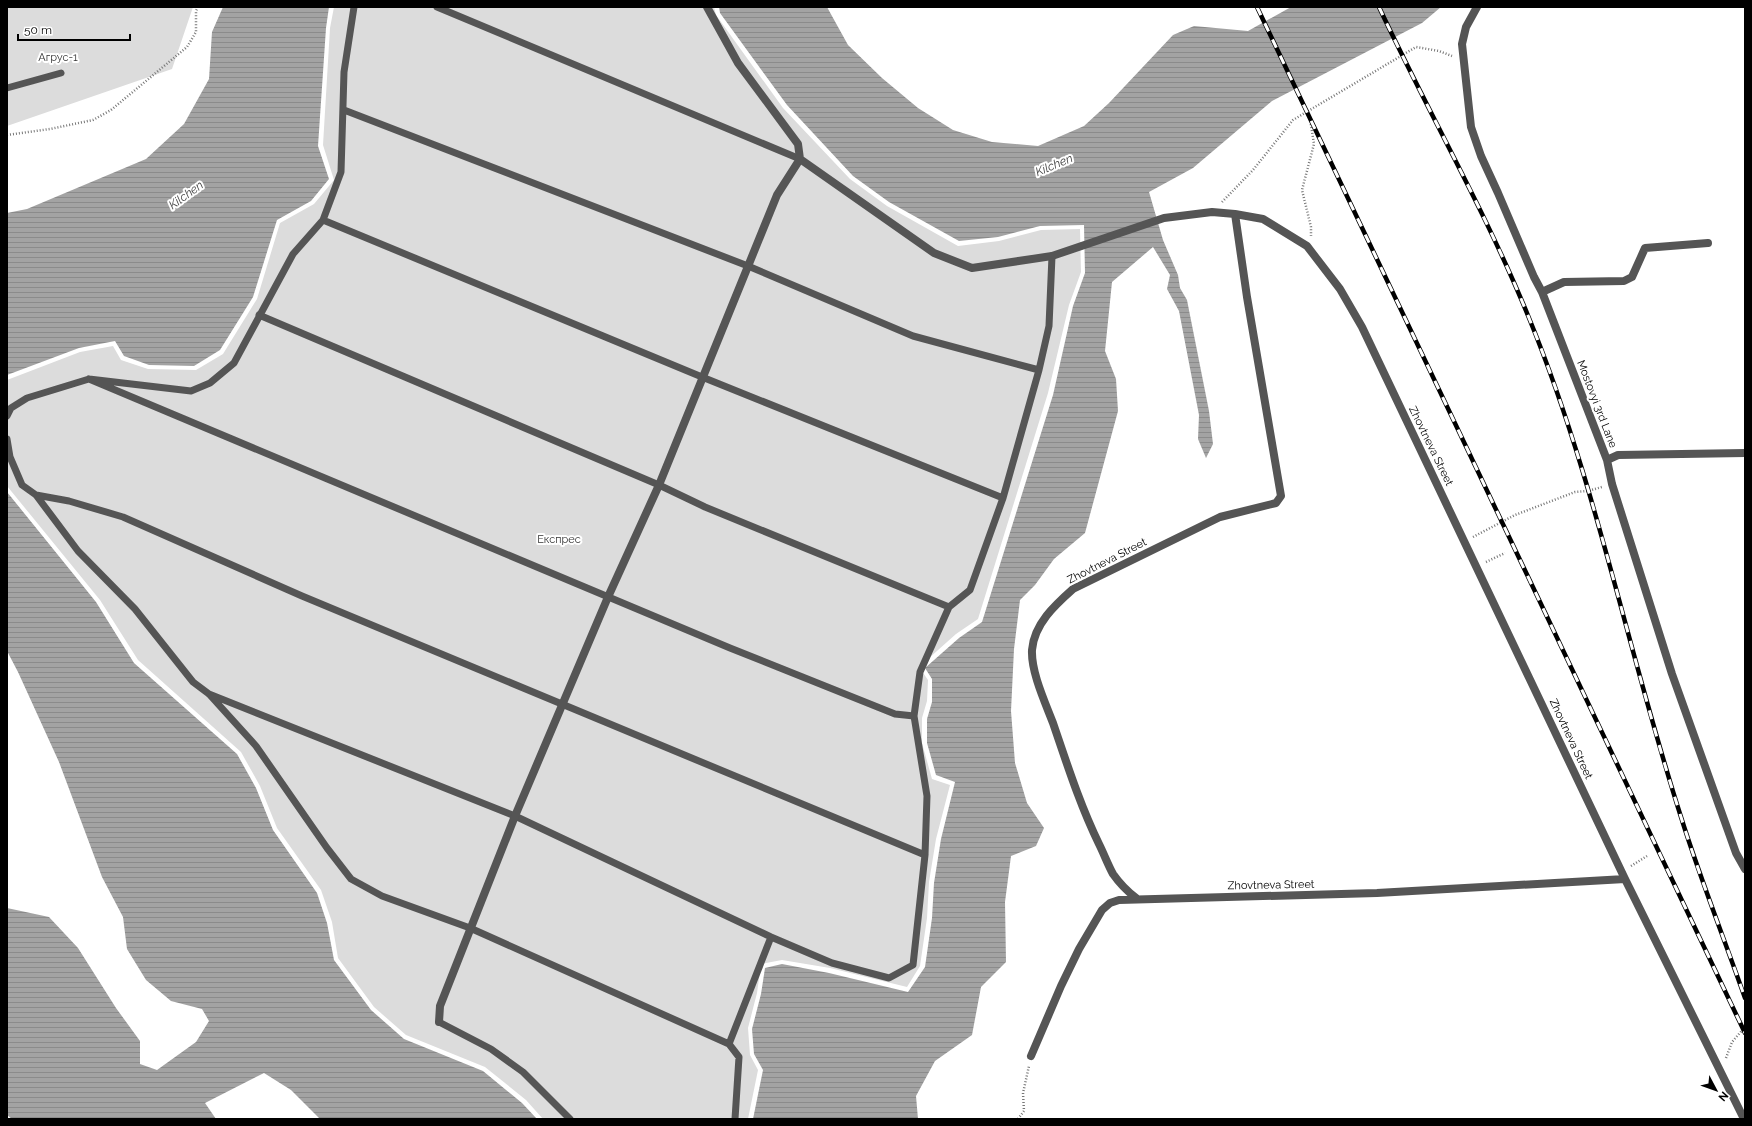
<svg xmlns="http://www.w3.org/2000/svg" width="1752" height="1126" viewBox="0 0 1752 1126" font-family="Raleway,sans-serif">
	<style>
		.garden { fill: #dcdcdc }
		.water { fill: url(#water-rules) }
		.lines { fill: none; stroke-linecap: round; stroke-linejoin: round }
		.path { stroke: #777; stroke-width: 2.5; stroke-dasharray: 1 2; stroke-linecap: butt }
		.lane { stroke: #555; stroke-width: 7 }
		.street { stroke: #555; stroke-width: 8 }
		.rail-casing { stroke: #000; stroke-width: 4.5 }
		.rail { stroke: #fff; stroke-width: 3; stroke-dasharray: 9; stroke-linecap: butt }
		.labels { text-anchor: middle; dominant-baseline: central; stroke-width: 4; stroke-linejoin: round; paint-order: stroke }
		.park-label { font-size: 11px; fill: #333; stroke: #fff }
		.street-label { font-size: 11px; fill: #000; stroke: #fff }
		.water-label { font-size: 12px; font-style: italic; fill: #444; stroke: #fff }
	</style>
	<defs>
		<pattern id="water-rules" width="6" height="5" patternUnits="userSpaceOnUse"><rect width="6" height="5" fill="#a3a3a3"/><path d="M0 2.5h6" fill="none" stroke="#8b8b8b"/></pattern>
	</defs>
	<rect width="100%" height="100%" fill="#fff"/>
	<path class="garden" d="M7 7H193L172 69 7 126Z
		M334 7H714L716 15 783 108 850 179 887 206 958 246 999 241 1041 230 1080 229 1081 272 1069 305 1048 393 978 619 956 634 919 667 928 680 927 701 922 718V743L932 779 950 785 936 839 929 882 927 918 920 966 907 987 830 968 782 960 761 964 757 993 748 1028 750 1055 758 1070 748 1119H543L526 1100 485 1067 406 1035 374 1007 338 958 332 922 321 890 277 828 260 786 241 752 138 660 100 600 7 486V380L80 352 113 346 121 360 148 369 196 370 223 354 257 299 280 223 314 204 334 180 323 145 330 28Z"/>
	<path class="water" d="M223 7H329L326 28 318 146 329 179 311 201 277 220 253 297 220 350 194 366 149 365 124 356 115 341 79 348 7 375V213L27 209 146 159 184 124 209 79 212 32Z
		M719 7H827L848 45 882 78 918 108 953 130 992 142 1038 146 1084 126 1109 103 1173 35 1194 26 1248 31 1291 7H1441L1422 23 1272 101 1193 168 1149 192 1163 240 1178 275 1180 288 1187 300 1209 411 1213 444 1206 458 1198 439 1199 415 1179 311 1167 289 1170 275 1153 247 1112 282 1105 351 1116 379 1118 411 1085 533 1054 559 1035 585 1020 600 1014 649 1011 711 1015 763 1027 803 1044 828 1036 846 1011 856 1005 902 1006 962 981 987 972 1035 935 1061 916 1096 918 1119H753L763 1070 754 1054 752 1029 761 994 765 968 782 964 829 973 908 992 925 967 932 918 934 883 941 839 955 782 936 775 927 743V719L932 702V679L925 668 959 638 982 622 1053 395 1073 306 1085 273 1084 225 1040 226 998 237 959 241 889 202 853 176 787 105 720 13Z
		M7 492 96 602 134 663 237 754 256 788 273 830 317 893 327 923 334 960 371 1010 404 1039 483 1071 522 1103 537 1119H320L291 1090 264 1073 205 1103 216 1119H12L7 1115V908L49 917 78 948 116 1008 140 1041V1064L157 1070 196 1042 209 1021 202 1009 171 1001 146 980 127 949 123 917 102 877 59 762 18 672 7 651Z"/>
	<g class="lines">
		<path class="path" d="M1257 7 1310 119 1314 144 1302 190 1311 227V236
			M7 135 50 129 93 120 111 110 187 47 196 32V11L198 7
			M1222 202 1253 170 1293 120 1416 47 1439 51 1452 56
			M1473 537 1515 515 1575 492 1588 491 1602 487
			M1486 562 1505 553
			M1631 866 1647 856
			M1726 1058 1732 1042 1745 1027
			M1018 1119 1024 1111 1023 1093 1029 1066"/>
		<path class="lane" d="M437 7 800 159
			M7 88 61 73
			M344 110 748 266 913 336 1039 370
			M323 220 702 377 1003 498
			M259 315 659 485 705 507 949 607
			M89 379 730 648 895 714 914 716
			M7 416 11 408 27 398 89 379 191 391 210 383 234 363 293 254 323 220 341 172 344 72 354 7
			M7 439 10 457 22 485 36 495 78 551 135 609 193 682 209 694 256 746 327 848 351 879 382 896 470 928 729 1044
			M36 495 69 501 123 517 302 596 925 855
			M209 694 515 816 771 937 832 963 889 978 913 965 925 855 927 796 914 716 920 672 949 607 970 590 1003 498 1039 370 1049 326 1052 256
			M439 1022 491 1049 523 1072 570 1119
			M735 1119 739 1057 729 1044 771 937"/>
		<path class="street" d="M1477 7 1466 27 1462 44 1471 127 1481 156 1498 193 1534 277 1542 292 1607 460 1612 484 1672 674 1736 853 1745 869
			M800 159 934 253 972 268 1052 256 1164 218 1212 212 1235 214 1263 219 1307 246 1340 289 1362 327 1625 879 1744 1119
			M1542 292 1564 282 1624 281 1632 277 1645 248 1708 243
			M1607 460 1618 455 1745 453
			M1136 898C1127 891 1120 884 1113 874 1108 865 1104 854 1099 844 1080 805 1067 764 1053 723 1045 702 1031 672 1032 650 1034 624 1055 605 1073 589L1220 517 1276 503 1281 496 1247 297 1235 214
			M439 1022 440 1006 515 816 608 597 659 485 777 195 800 159 798 144 738 63 707 7
			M1031 1056 1061 986 1079 949 1102 910 1110 903 1119 900 1377 893 1625 879"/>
		<g class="rail-casing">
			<path id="rail" d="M1257 7 1745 1033
				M1379 7C1428 112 1486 212 1529 318 1595 479 1628 652 1681 817 1700 878 1724 938 1745 998"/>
		</g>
		<use href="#rail" class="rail"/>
	</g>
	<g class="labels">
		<g class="park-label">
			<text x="58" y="57">Агрус-1</text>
			<text x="559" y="539">Експрес</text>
		</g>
		<g class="street-label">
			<text transform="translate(1597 404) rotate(69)">Mostovyi 3rd Lane</text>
			<text transform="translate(1431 446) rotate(64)">Zhovtneva Street</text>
			<text transform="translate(1107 561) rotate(-27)">Zhovtneva Street</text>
			<text transform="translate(1571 739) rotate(65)">Zhovtneva Street</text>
			<text transform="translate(1271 885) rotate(-1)">Zhovtneva Street</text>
		</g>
		<g class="water-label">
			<text transform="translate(1054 165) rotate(-23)">Kilchen</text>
			<text transform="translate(186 195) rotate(-36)">Kilchen</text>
		</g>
	</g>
	<rect width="1752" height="1126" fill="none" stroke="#000000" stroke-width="16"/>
	<g transform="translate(1716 1090) rotate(131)" stroke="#ffffff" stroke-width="3" paint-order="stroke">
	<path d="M0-3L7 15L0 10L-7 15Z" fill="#000000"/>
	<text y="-6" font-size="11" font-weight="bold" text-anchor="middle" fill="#000000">N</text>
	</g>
	<path d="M18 34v6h112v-6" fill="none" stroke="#000000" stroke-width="2"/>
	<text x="24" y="34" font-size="12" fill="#000000" stroke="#ffffff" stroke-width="3" paint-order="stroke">50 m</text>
</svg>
